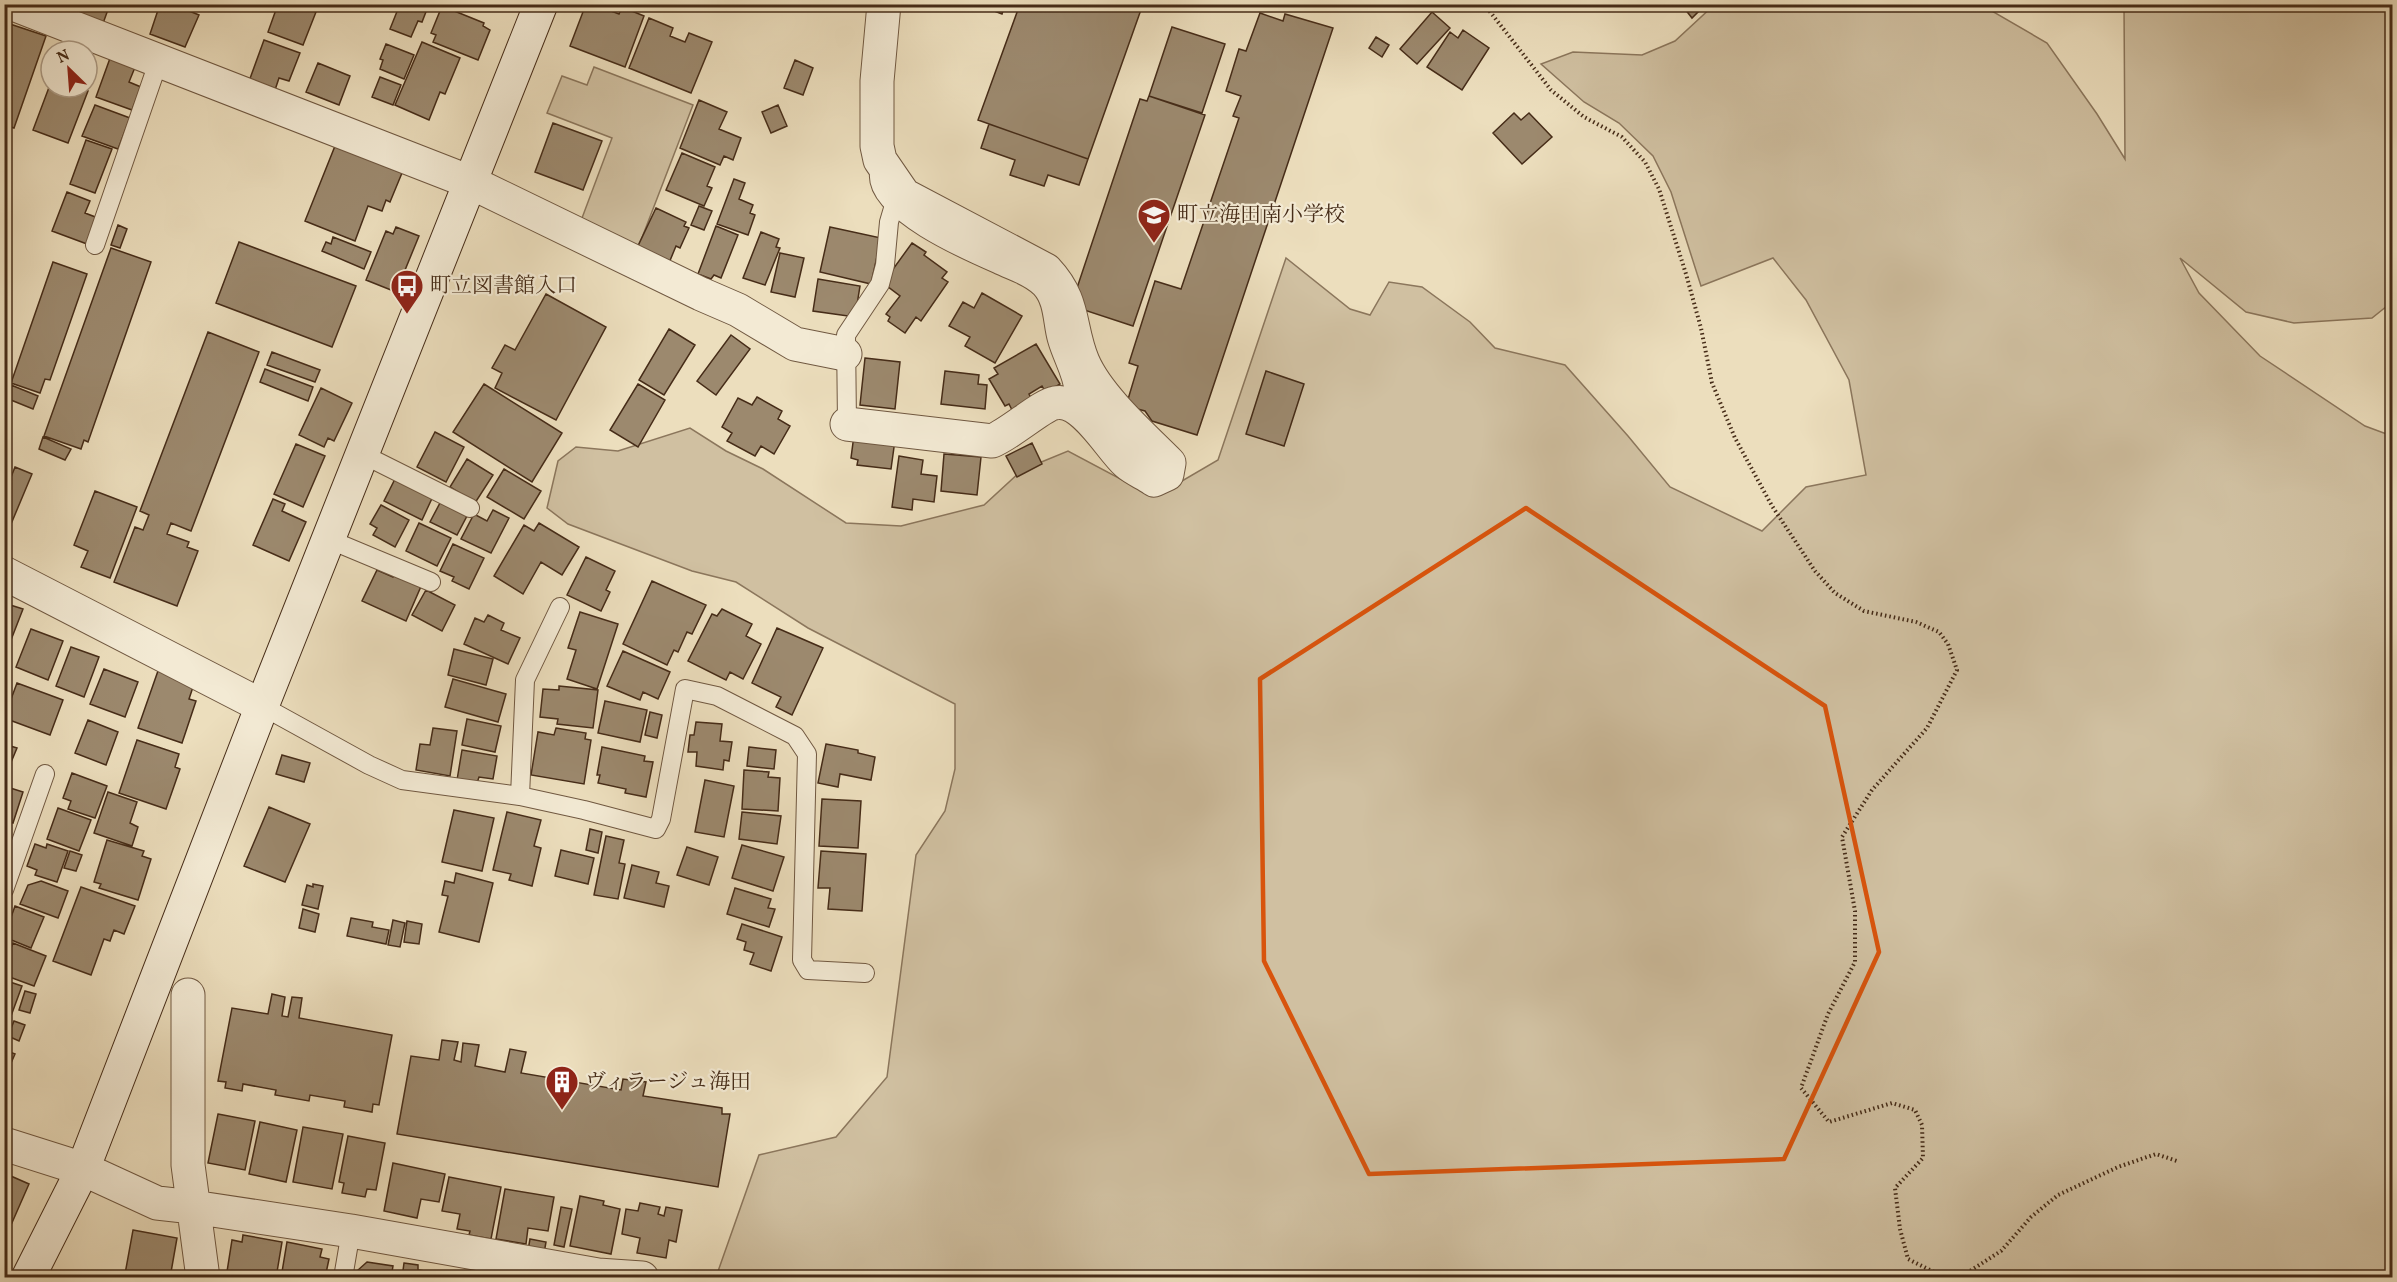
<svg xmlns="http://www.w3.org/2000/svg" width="2397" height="1282" viewBox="0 0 2397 1282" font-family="Vollkorn,'Noto Serif JP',serif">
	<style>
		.green { fill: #d0c0a1; stroke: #8b765c; stroke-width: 1.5 }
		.building { fill: #9c896e; stroke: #462c18; stroke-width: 1.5 }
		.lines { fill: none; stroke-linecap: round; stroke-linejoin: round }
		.lane-casing { stroke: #705841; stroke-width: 20 }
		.street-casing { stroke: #705841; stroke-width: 35 }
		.secondary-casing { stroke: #462c18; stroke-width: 35 }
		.path { stroke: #462c18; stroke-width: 4; stroke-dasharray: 1.5 3; stroke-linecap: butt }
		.lane { stroke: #f3ead4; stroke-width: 18 }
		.street { stroke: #f3ead4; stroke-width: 33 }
		.secondary { stroke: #f3ead4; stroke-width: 33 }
		.marked { fill: none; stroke: #d8540d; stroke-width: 4.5; stroke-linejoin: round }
		.labels { text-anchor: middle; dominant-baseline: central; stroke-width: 4.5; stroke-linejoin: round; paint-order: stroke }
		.poi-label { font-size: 21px; fill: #462c18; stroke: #f3ead4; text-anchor: start }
	</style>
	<rect width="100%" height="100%" fill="#ecdebd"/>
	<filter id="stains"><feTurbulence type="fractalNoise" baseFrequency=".00333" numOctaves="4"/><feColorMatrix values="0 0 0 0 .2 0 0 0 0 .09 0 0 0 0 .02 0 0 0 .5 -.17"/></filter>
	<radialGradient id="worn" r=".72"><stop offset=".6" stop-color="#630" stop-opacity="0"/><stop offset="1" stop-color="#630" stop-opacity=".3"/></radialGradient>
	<path class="green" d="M1714 5H1992L1990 10 2047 43 2097 114 2125 159 2124 5H2392V302L2372 318 2294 323 2246 312 2180 258 2199 293 2260 356 2365 426 2392 436V1277H716L759 1155 836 1137 887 1077 916 855 945 811 955 769V704L808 628 736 582 692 571 568 524 547 508 558 461 576 447 618 451 690 428 726 451 763 469 846 523 901 526 984 505 1022 470 1068 451 1143 491 1182 481 1218 460 1286 258 1350 309 1370 315 1389 282 1422 287 1470 322 1495 348 1565 365 1628 436 1670 487 1762 531 1806 487 1866 475 1849 380 1806 300 1773 258 1701 286 1671 192 1653 156 1619 123 1584 102 1541 64 1573 52 1642 55 1675 41Z
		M594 67 693 105 638 248 579 226 612 138 547 113 562 76 587 85Z"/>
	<path class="building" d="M56 4H110L101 29Z
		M160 4H172L199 15 185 47 150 34Z
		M278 4H295L316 12 303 45 268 32Z
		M400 4H429L422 22 418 21 411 37 390 29Z
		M586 4H608L606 9 619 14 622 7 644 16 625 67 570 46Z
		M976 4H1005L1002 14Z
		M1020 4H1143L1088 159 978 120Z
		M1681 4H1706L1692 18Z
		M442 6 484 23 483 26 490 30 478 60 433 42 436 35 431 33Z
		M1432 12 1450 28 1417 64 1400 49Z
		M1260 13 1283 21 1285 14 1333 28 1197 435 1152 421 1145 411 1126 406 1138 366 1129 363 1155 281 1181 289 1239 118 1233 116 1241 96 1226 91 1239 49 1246 51Z
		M649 18 673 28 670 36 685 42 689 33 712 42 691 93 629 68Z
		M4 22 46 36 14 128 4 125Z
		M1172 27 1225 44 1202 113 1149 96Z
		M1463 30 1489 48 1462 90 1427 67 1450 32 1458 38Z
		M1376 37 1389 45 1382 57 1369 48Z
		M264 40 300 53 289 81 279 78 274 93 248 84Z
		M422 42 460 58 445 94 440 92 429 120 395 105Z
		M386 44 414 55 404 79 380 69 383 60 380 59Z
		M113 50 138 60 129 82 141 87 132 110 96 97Z
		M795 60 813 68 803 95 784 88Z
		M318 63 350 76 339 105 306 92Z
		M380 77 401 85 393 105 372 97Z
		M51 82V87H77L88 91 68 143 33 130Z
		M1149 96 1205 115 1133 326 1078 308 1074 297 1140 99 1147 101Z
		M699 100 727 112 719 129 741 138 733 160 724 156 720 165 680 148Z
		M95 105 130 118 118 149 82 136Z
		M778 105 787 126 771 133 762 112Z
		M1514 113 1521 120 1529 113 1552 137 1522 164 1493 133Z
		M553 123 602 141 583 190 535 172Z
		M989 124 1088 159 1079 185 1048 175 1044 186 1010 175 1015 160 981 148Z
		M4 138 11 140 4 159Z
		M86 140 112 149 95 193 70 184Z
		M335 146 402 173 390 202 386 200 382 211 368 206 355 241 305 221Z
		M682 153 715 167 707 186 712 188 704 206 666 190Z
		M734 179 745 183 739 199 753 205 750 213 755 215 748 235 717 224Z
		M67 192 90 201 85 213 98 218 87 244 52 231Z
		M699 206 712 211 704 230 691 225Z
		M656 208 686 222 684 226 689 228 680 248 676 246 669 263 637 248Z
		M118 225 127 229 120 248 111 245Z
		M716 226 738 235 721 278 714 275 711 279 698 274Z
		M396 227 419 236 396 292 366 280 386 231 393 234Z
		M830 227 881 238 871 284 820 272Z
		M761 232 779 239 776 247 780 248 765 285 743 278Z
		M333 237 371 252 364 269 322 251 326 242 331 244Z
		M239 242 356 286 332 347 216 303Z
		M912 243 926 252 924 255 947 272 942 278 948 282 921 321 916 317 905 333 888 321 890 317 886 314 900 296 883 283Z
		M111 248 151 262 88 442 84 440 81 449 44 436Z
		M780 253 804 258 795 297 771 292Z
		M53 262 87 274 50 380 45 379 40 393 11 383Z
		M818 279 860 286 855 317 813 311Z
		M982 293 1022 316 995 363 965 346 970 337 949 326 963 302 974 308Z
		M546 294 606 327 556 420 495 388 502 373 492 368 505 345 515 350Z
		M669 329 695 345 664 395 639 380Z
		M208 332 259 352 191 531 171 523 167 534 189 542 187 547 198 551 177 606 114 582 135 527 143 530 149 515 140 511Z
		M731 335 750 349 716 395 697 381Z
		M1036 344 1060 384 1046 393 1042 386 1029 394 1032 400 1013 412 1009 404 1005 406 989 379 998 374 994 368Z
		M272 352 320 370 315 382 267 365Z
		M865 358 900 362 895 409 860 405Z
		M265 369 313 387 308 401 260 382Z
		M945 371 979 375 978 384 987 385 985 409 941 404Z
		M1266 371 1304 384 1284 446 1246 434Z
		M484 384 562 433 532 482 453 432Z
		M638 384 665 400 638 447 610 430Z
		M11 385 38 396 33 409 6 398Z
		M321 388 352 403 334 441 328 438 324 447 299 435Z
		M757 397 782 411 778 419 790 426 774 454 761 446 755 456 727 441 732 433 722 427 738 398 752 405Z
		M435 432 464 447 446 482 417 467Z
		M854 435 895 440 891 469 857 465 858 460 851 458Z
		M43 437 71 449 65 460 39 449Z
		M1032 443 1042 464 1017 477 1006 456Z
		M296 444 325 456 303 507 274 494Z
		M944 454 981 457 977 495 941 491Z
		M899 456 923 460 921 474 937 476 934 502 913 499 912 510 892 507Z
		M467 459 493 475 475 503 450 487Z
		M15 467 32 474 6 536 4 475 11 477Z
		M504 469 541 491 524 519 487 497Z
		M397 475 434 494 422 520 384 501Z
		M95 491 137 507 110 578 81 567 88 551 74 545Z
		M273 499 285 504 282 511 306 522 289 561 253 545Z
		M441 501 468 514 457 535 430 522Z
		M381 505 409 520 395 547 373 535 377 528 370 524Z
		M493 510 509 518 491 553 461 539 474 514 487 521Z
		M419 523 451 538 437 566 406 551Z
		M539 523 579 547 562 575 541 562 523 594 494 576 524 525 534 531Z
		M453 544 484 558 469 589 452 581 454 577 440 571Z
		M586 557 615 571 606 590 610 592 601 611 567 595Z
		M377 570 393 577 396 572 422 584 406 621 362 601Z
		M652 581 706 605 692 634 687 632 678 652 674 650 667 665 623 644Z
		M426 590 455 605 442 631 412 615Z
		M4 603 23 609 4 658Z
		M722 609 752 624 746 636 761 644 743 679 730 672 726 680 688 661 712 614 717 616Z
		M580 612 618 624 597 689 567 679 576 650 568 648Z
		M488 615 504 623 501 630 520 638 508 664 464 644 475 618 484 622Z
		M777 628 823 648 792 715 776 707 781 697 752 683Z
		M31 629 63 641 48 680 16 667Z
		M71 647 99 657 84 697 56 686Z
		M454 649 493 659 486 685 448 675Z
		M623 651 670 672 658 699 643 692 640 700 607 686Z
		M159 668 195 681 189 699 196 701 182 743 138 728Z
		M104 669 138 682 125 717 90 704Z
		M453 679 506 694 498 722 445 707Z
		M17 683 63 700 50 735 4 718Z
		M559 686 598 690 593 728 557 724 558 719 540 717 543 689 559 690Z
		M605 701 647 710 640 742 598 733Z
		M650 712 662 715 657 738 645 735Z
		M467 719 501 726 495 752 462 745Z
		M88 720 118 732 106 765 75 753Z
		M696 722 722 724 720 741 732 742 729 761 724 760 723 770 696 766 697 752H688L690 735H694Z
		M433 728 457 731 450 776 416 770 420 744 430 745Z
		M556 728 586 733 585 739 591 740 584 784 531 775 538 732 554 735Z
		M137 740 179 754 175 767 180 769 166 809 119 793Z
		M4 744 17 748 4 779Z
		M826 744 858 750V753L875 757 871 780 840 774 838 787 818 783Z
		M602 747 645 756 644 761 653 762 646 797 625 793 626 789 598 783 600 775H597Z
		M749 747 776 750 774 769 747 766Z
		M462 750 497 756 493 779 479 777 477 783 457 780Z
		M282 755 310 763 304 782 276 774Z
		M744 770 769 772 768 777 780 778 778 811 742 809Z
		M72 773 107 786 95 818 68 809 71 801 63 798Z
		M705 780 734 786 724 837 695 832Z
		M4 786 23 792 13 823 4 820Z
		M108 792 137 802 130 823 138 827 132 846 94 833Z
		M822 799 861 801 858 848 819 846Z
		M269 807 310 824 285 882 244 866Z
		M58 808 91 820 79 851 47 839Z
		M454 810 494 818 482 871 442 862Z
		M507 812 541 820 534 846 541 848 532 886 509 880 511 874 493 870Z
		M742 812 781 816 777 844 739 839Z
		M590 829 602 832 598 853 586 850Z
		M606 836 624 840 619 863 625 864 618 899 594 895Z
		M107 840 144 851 142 856 151 859 138 900 99 888 101 884 94 882Z
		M35 844 46 848 47 844 68 851 57 882 35 875 37 870 27 866Z
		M742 845 784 857 773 891 732 878Z
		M687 847 718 857 709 885 677 875Z
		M561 850 594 858 588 884 555 876Z
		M70 851 82 855 76 871 64 868Z
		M821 851 866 854 862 911 828 909 830 888H818Z
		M632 865 659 872 656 883 669 886 664 907 624 898Z
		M456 873 493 883 479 942 439 932 448 896 442 895 445 881 454 883Z
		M41 881 68 891 58 918 20 904 28 885Z
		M313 884 323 886 318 909 302 905 307 885 313 887Z
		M81 887 135 906 124 934 114 930 110 941 104 939 91 975 53 961Z
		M735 888 771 899 768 908 775 909 769 927 727 914Z
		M15 906 44 917 31 948 4 937Z
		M303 909 319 914 315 932 299 928Z
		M351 918 373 922 372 927 389 930 386 944 347 936Z
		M393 920 405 923 400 947 388 945Z
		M407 921 422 924 419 944 404 942Z
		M742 924 782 937 771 971 750 964 754 953 744 950 746 942 737 939Z
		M13 943 46 956 34 986 4 975V965Z
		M4 980 22 986 11 1016 4 1013Z
		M25 991 36 994 30 1013 19 1010Z
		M272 994 285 997 282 1016 288 1017 292 997 302 998 299 1018 392 1035 379 1105 373 1104 372 1112 344 1107 345 1101 310 1095 309 1101 275 1095 276 1090 243 1084 242 1091 225 1088 226 1082 218 1081 232 1008 268 1014Z
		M14 1021 25 1025 19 1041 8 1036Z
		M442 1040 458 1042 454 1060 461 1062 463 1043 479 1045 475 1066 505 1072 510 1049 526 1052 521 1073 621 1090 623 1079 646 1082 643 1096 722 1108V1114H730L718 1187 397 1134 411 1056 439 1060Z
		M4 1050 15 1054 4 1079Z
		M218 1114 255 1121 245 1170 208 1163Z
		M260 1122 297 1130 286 1182 249 1174Z
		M303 1127 343 1134 332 1189 293 1182Z
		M348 1136 385 1143 376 1190 367 1189 365 1197 342 1193 344 1183 339 1182Z
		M393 1163 445 1174 439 1202 421 1199 417 1218 384 1211Z
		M4 1173 29 1184 4 1241Z
		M449 1177 501 1187 491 1239 469 1235 470 1231 457 1229 460 1214 442 1211Z
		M505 1189 554 1197 548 1231 528 1228 526 1244 496 1239Z
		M580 1196 604 1201 603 1205 620 1209 611 1254 570 1246Z
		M640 1203 660 1207 658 1214 664 1216 666 1207 682 1210 676 1242 669 1240 666 1258 637 1253 640 1238 622 1234 626 1209 638 1211Z
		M561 1207 572 1209 564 1247 554 1245Z
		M133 1230 177 1238 170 1278H143L125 1274Z
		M243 1235 282 1242 276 1278H226L232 1240 242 1242Z
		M530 1239 546 1242 543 1259 527 1256Z
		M287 1242 322 1249 320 1257 329 1259 325 1278H281Z
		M367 1262 393 1266 391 1278H357L358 1270Z
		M404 1263 418 1265V1270L440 1273V1278H402Z
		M469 1271 493 1275 492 1278H457L458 1273 468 1275Z"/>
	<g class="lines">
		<g class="lane-casing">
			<path id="lane" d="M879 174C875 211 967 251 997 264 1011 271 1030 276 1041 288 1054 302 1052 323 1057 340 1062 358 1072 373 1074 392L1068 403
				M95 245 159 60
				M847 424 846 335 880 284 885 265 889 222 894 205
				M362 454 470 508
				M328 539 431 582
				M262 706 369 765 402 780 520 796 584 810 656 829 661 819 685 689 717 696 795 736 807 754 802 960 808 970 865 973
				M520 796 525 680 560 607
				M4 890 45 774
				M343 1278 351 1231"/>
		</g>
		<g class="street-casing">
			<path id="street" d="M13 4 470 182 701 294 738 310 795 344 845 354
				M847 424 992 441C1010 434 1042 405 1055 403 1083 397 1109 447 1127 463 1135 470 1146 474 1154 480L1167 474 1169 463C1142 436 1098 397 1083 362 1068 326 1076 302 1046 270L904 195 880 160 877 146V81L884 4
				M4 573 262 706
				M188 995V1165L203 1278
				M4 1144 83 1169 157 1203 193 1207 351 1231 598 1275 642 1278"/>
		</g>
		<g class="secondary-casing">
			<path id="secondary" d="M28 1278 83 1169 262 706 541 4"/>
		</g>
		<path class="path" d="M1484 4 1551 90 1584 117 1622 137 1645 162 1659 189 1686 274 1701 328 1712 383 1735 438 1772 506 1815 571 1835 593 1864 611 1916 622 1939 632 1948 644 1957 670 1927 728 1872 790 1842 837 1855 911V962L1828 1014 1801 1088 1829 1122 1892 1103 1915 1110 1922 1125 1923 1158 1895 1188 1900 1229 1908 1259 1938 1274 1952 1278
			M1959 1278 2001 1251 2031 1217 2058 1195 2118 1167 2156 1154 2177 1161"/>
		<use href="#lane" class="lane"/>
		<use href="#street" class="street"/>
		<use href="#secondary" class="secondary"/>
	</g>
	<path class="marked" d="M1526 508 1825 706 1879 952 1784 1159 1369 1174 1264 961 1260 679Z"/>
	<defs>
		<g id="school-pin" transform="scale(1.725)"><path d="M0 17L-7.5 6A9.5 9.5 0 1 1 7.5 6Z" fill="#8f2418" stroke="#f3ead4"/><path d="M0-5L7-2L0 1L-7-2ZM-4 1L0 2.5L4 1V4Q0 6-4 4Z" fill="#fff"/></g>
		<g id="bus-pin" transform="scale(1.725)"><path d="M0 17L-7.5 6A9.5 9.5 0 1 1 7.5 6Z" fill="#8f2418" stroke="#f3ead4"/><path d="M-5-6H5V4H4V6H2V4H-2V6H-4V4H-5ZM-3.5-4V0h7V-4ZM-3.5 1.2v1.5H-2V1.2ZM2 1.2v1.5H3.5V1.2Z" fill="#fff"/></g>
		<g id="building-pin" transform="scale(1.725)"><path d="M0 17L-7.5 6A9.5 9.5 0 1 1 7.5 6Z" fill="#8f2418" stroke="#f3ead4"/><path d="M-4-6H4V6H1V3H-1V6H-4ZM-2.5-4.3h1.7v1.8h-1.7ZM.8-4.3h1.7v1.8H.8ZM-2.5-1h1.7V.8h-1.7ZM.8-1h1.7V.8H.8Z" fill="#fff"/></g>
	</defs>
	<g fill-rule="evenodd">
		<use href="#school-pin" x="1154" y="215"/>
		<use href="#bus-pin" x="407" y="286"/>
		<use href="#building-pin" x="562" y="1082"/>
	</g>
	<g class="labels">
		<g class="poi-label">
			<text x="1177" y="215">町立海田南小学校</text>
			<text x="430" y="286">町立図書館入口</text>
			<text x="585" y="1082">ヴィラージュ海田</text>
		</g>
	</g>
	<rect width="2397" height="1282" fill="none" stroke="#ecdebd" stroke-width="24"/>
	<rect x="6" y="6" width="2385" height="1270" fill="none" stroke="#462c18" stroke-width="3"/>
	<rect x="12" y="12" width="2373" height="1258" fill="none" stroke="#462c18" stroke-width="1.5"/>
	<g transform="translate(69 69) rotate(335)"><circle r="28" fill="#f3ead4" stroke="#ae9e89" stroke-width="1.5"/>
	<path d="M0-4.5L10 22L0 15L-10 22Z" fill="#8f2418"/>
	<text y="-9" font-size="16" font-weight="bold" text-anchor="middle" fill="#462c18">N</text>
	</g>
	<rect width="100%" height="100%" filter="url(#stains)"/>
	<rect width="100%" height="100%" fill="url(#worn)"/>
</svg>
